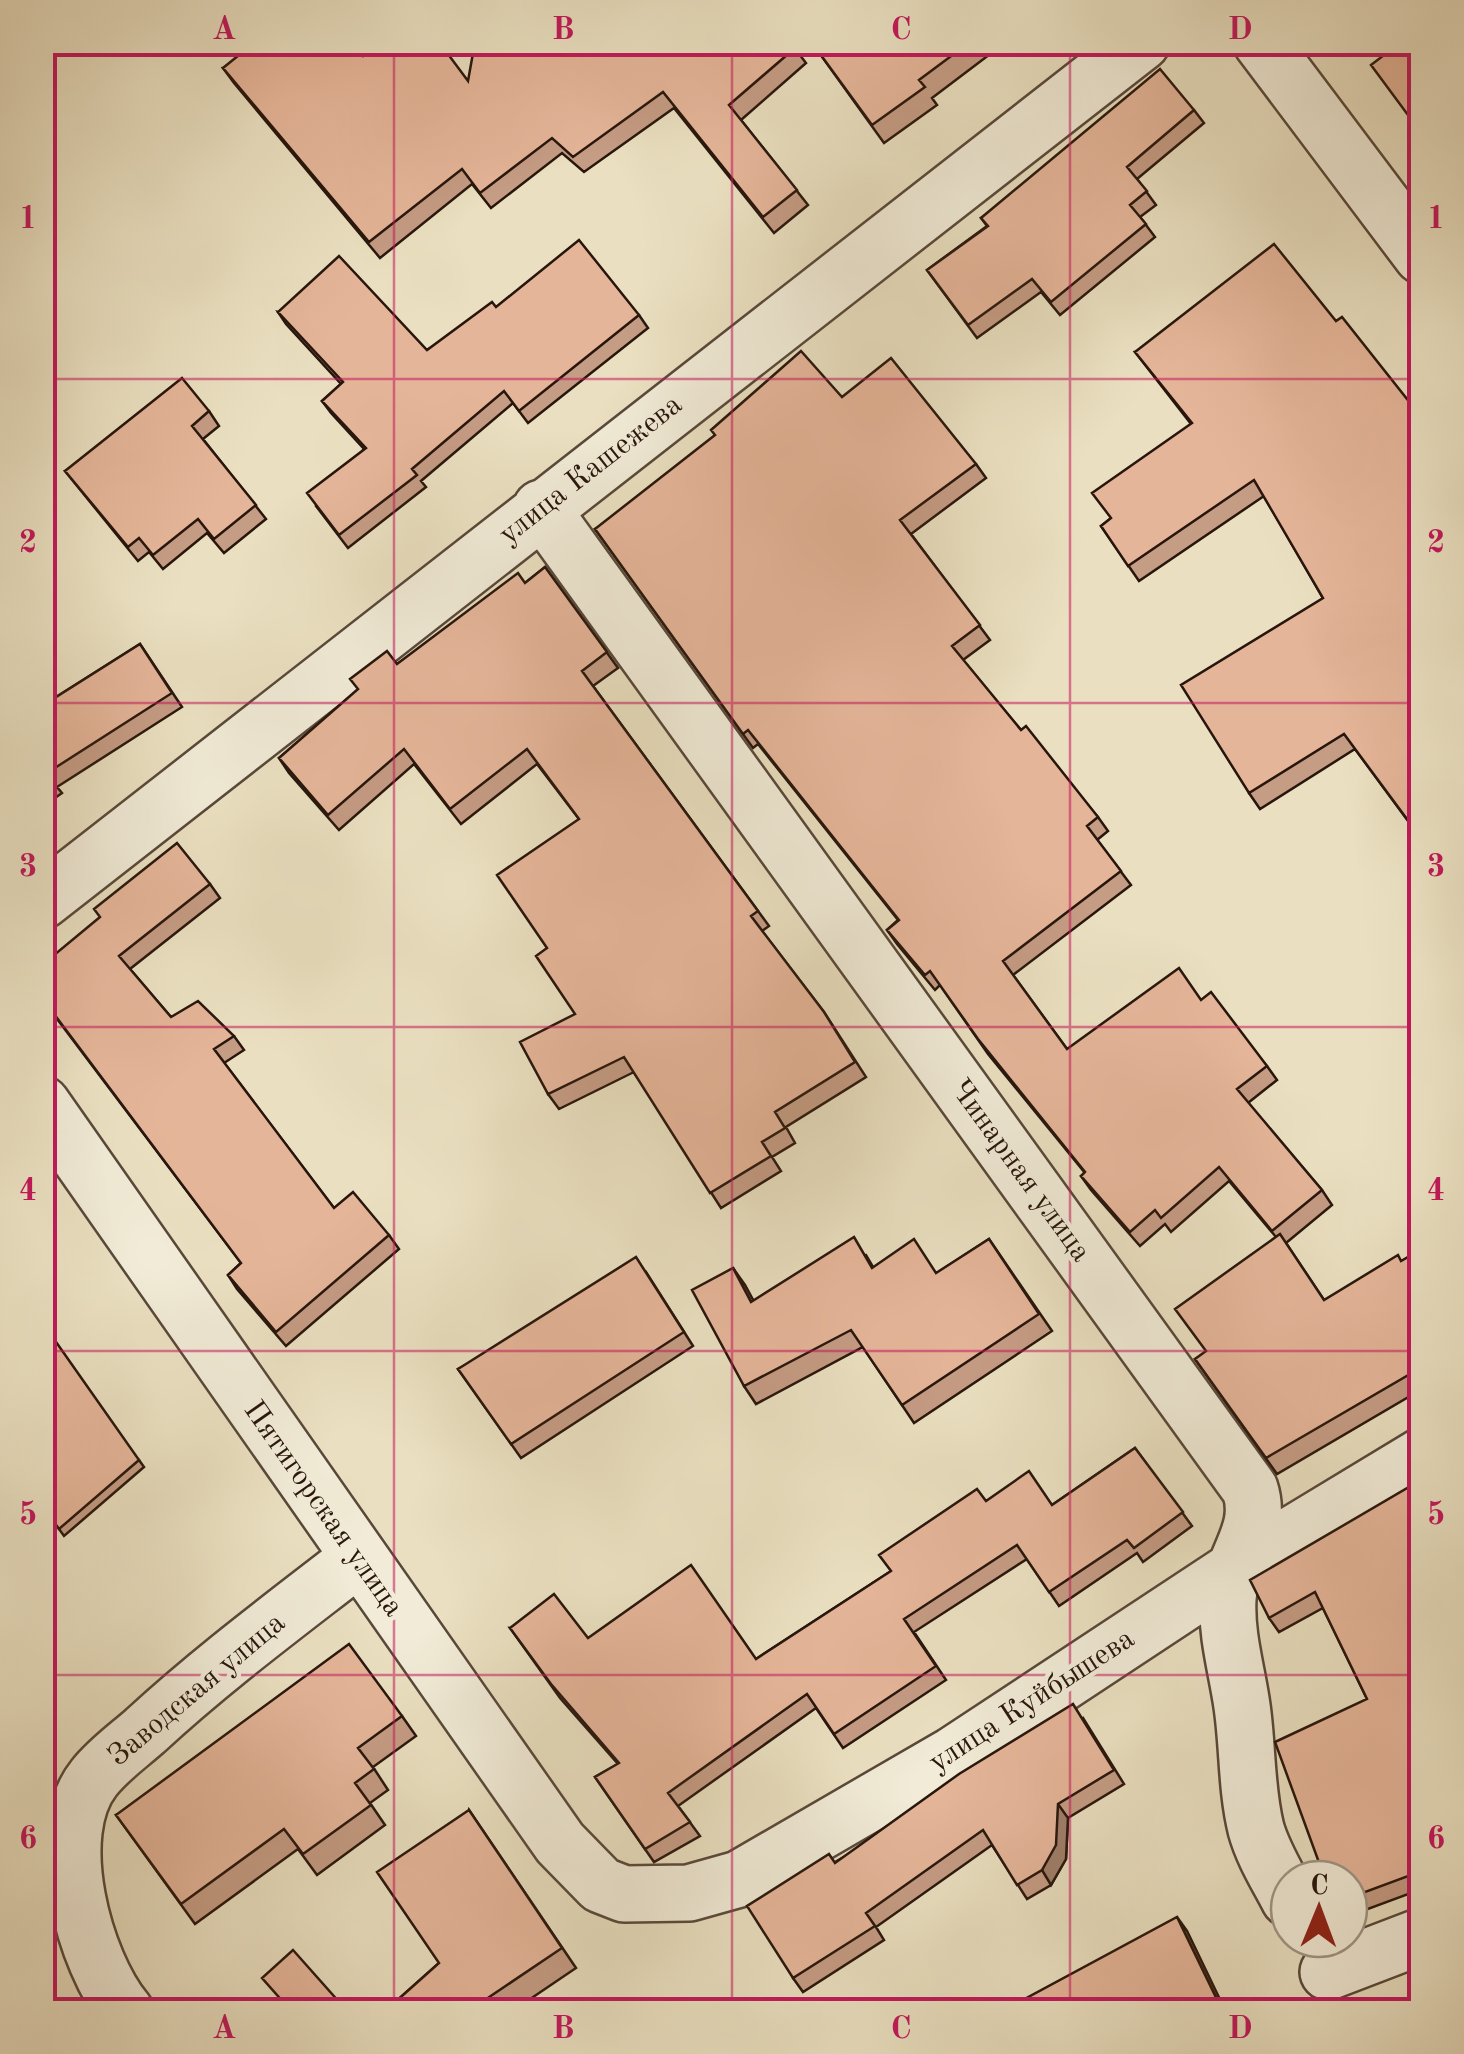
<svg xmlns="http://www.w3.org/2000/svg" width="1464" height="2054" viewBox="0 0 1464 2054" font-family="'Old Standard TT',serif">
	<style>
		.lines { fill: none; stroke-linecap: round; stroke-linejoin: round }
		.street-casing { stroke: #58483a; stroke-width: 60 }
		.street { stroke: #f1ebd7; stroke-width: 55 }
		.wall { fill: #c59c84; stroke: #28160d; stroke-width: 2.5 }
		.shaded-wall { fill: #a07f6b; stroke: #28160d; stroke-width: 2.5 }
		.building { fill: #e5b599; stroke: #28160d; stroke-width: 2.5 }
		.grid { fill: none; stroke: #c2185b; stroke-width: 2.5; stroke-opacity: 0.55 }
		.labels { text-anchor: middle; dominant-baseline: central; stroke-width: 9; stroke-linejoin: round; paint-order: stroke }
		.street-label { font-size: 30px; fill: #28160d; stroke: #f1ebd7 }
		.neatline { fill: none; stroke: #c2185b; stroke-width: 4 }
		.grid-label { font-size: 32px; text-anchor: middle; font-weight: bold; fill: #c2185b }
	</style>
	<rect width="100%" height="100%" fill="#eae0c1"/>
	<filter id="stains"><feTurbulence type="fractalNoise" baseFrequency=".002" numOctaves="4"/><feColorMatrix values="0 0 0 0 .2 0 0 0 0 .09 0 0 0 0 .02 0 0 0 .5 -.17"/></filter>
	<radialGradient id="worn" r=".72"><stop offset=".6" stop-color="#630" stop-opacity="0"/><stop offset="1" stop-color="#630" stop-opacity=".3"/></radialGradient>
	<g class="lines">
		<g class="street-casing">
			<path id="street" d="M1261 42 1422 256
				M541 508 1250 1489C1264 1531 1230 1559 1228 1599 1226 1635 1237 1671 1242 1706 1248 1747 1246 1789 1256 1829 1263 1854 1277 1876 1289 1899
				M42 901 1142 42
				M42 1104 560 1843 601 1885 624 1894 689 1893 739 1879 953 1755 1232 1571 1422 1456
				M1328 1972 1422 1936
				M126 2012C84 1962 49 1834 94 1778 108 1760 128 1746 145 1731 212 1669 285 1615 357 1559"/>
		</g>
		<use href="#street" class="street"/>
	</g>
	<path class="wall" d="M676 42H790L806 63 741 120 808 205 774 233 674 108 584 172 562 153 491 208 472 184 380 258 234 83 223 68 363 56 468 81 679 45Z
		M821 42H1006L932 98 937 105 884 143 815 47Z
		M1194 110 1204 123 1137 179 1156 205 1140 217 1155 237 1060 315 1041 292 977 338 927 270 987 226 981 218Z
		M496 307 639 315 648 328 528 423 513 403 421 481 426 487 348 548 316 506 364 449 331 413 322 401 341 384 286 324 278 312 427 350Z
		M1336 321 1422 418V840L1355 749 1260 809 1249 793 1323 598 1264 496 1139 581 1101 526 1110 519 1191 424 1135 352Z
		M842 397 976 464 986 478 911 534 990 640 963 660 1021 730 1098 817 1108 831 1097 840 1131 885 1013 975 1067 1049 1201 1000 1267 1066 1277 1080 1248 1103 1322 1190 1332 1205 1286 1243 1324 1300 1402 1261 1422 1249V1389L1277 1474 1195 1359 1206 1352 1276 1237 1229 1181 1171 1232 1165 1224 1140 1246 1091 1190 1081 1176 1085 1173 988 1054 940 985 935 990 897 944 887 930 898 920 758 744 753 748 595 529Z
		M209 411 219 426 203 439 266 519 224 553 207 533 163 569 149 552 138 561 65 471Z
		M545 567 618 668 593 686 769 926 762 931 824 1012 866 1077 786 1127 795 1143 772 1157 781 1171 721 1208 634 1072 559 1109 548 1094 575 1014 547 948 579 819 537 764 461 824 414 764 339 830 289 773 279 758 397 664 525 583Z
		M140 644 182 707 57 787 62 793 42 807V706Z
		M210 884 220 898 130 969 171 1017 234 1036 244 1050 224 1063 334 1208 389 1235 399 1249 286 1346 237 1289 228 1275 241 1263 42 999Z
		M989 1239 1052 1331 914 1423 863 1347 756 1404 744 1386 733 1268 753 1301 866 1255 873 1267 937 1273Z
		M646 1272 693 1346 521 1458 458 1369Z
		M1135 1448 1192 1526 1143 1562 1137 1553 1059 1606 1027 1559 914 1632 946 1680 843 1748 816 1708 678 1806 700 1836 654 1862 595 1777 618 1764 560 1698 510 1628 756 1659 891 1571 986 1501 1052 1505Z
		M139 1460 144 1467 64 1536 42 1505Z
		M1422 1486V1889L1349 1916V1879L1367 1699 1323 1608 1279 1632 1269 1618 1412 1492Z
		M402 1716 416 1736 373 1767 388 1790 370 1803 385 1825 317 1875 298 1849 195 1924 116 1815Z
		M1083 1718 1124 1784 1068 1818 1066 1859 1051 1885 1027 1899 992 1845 876 1927 884 1940 803 1992 793 1978 835 1862Z
		M469 1810 576 1968 511 2012H384L439 1963Z"/>
	<path class="shaded-wall" d="M733 1268 745 1285 764 1320 751 1302Z
		M1058 1804 1068 1818 1066 1859 1051 1885 1042 1870Z
		M1177 1917 1187 1931 1226 2012H1223Z"/>
	<path class="building" d="M255 42H352L363 56 381 42H439L468 81 475 42H672L682 47 678 42H790L795 48 729 105 797 190 763 217 663 92 573 157 552 138 480 193 462 169 369 242 223 68Z
		M821 42H970L919 80 925 87 872 125 815 47Z
		M1401 42H1422V134L1371 65Z
		M1160 69 1194 110 1127 167 1147 191 1130 205 1146 224 1051 302 1032 279 968 325 927 270 988 226 981 218Z
		M579 240 639 315 519 411 504 391 412 469 417 475 339 535 307 493 366 448 322 401 343 382 278 312 339 256 427 350 492 302 496 307Z
		M1274 244 1336 321 1342 317 1422 418 1421 838 1344 734 1249 793 1181 685 1323 598 1254 480 1128 566 1101 526 1111 518 1092 493 1192 423 1135 352Z
		M801 351 842 397 891 358 976 464 900 520 980 625 952 646 1021 730 1026 726 1098 817 1087 826 1121 871 1003 961 1067 1049 1179 968 1201 1000 1211 992 1267 1066 1237 1089 1322 1190 1272 1231 1219 1167 1161 1218 1155 1210 1130 1232 1081 1176 1085 1172 978 1039 930 971 925 975 887 930 899 920 748 730 743 734 595 529 715 435 711 430Z
		M182 378 209 411 192 426 256 505 214 539 198 519 153 555 139 538 128 547 65 471Z
		M545 567 607 652 582 671 758 911 751 916 824 1012 855 1062 775 1112 785 1128 762 1142 771 1156 710 1193 624 1057 548 1094 520 1042 575 1014 536 956 547 948 497 875 579 819 527 749 450 809 404 749 328 815 279 758 358 689 350 679 387 651 397 664 518 573 525 583Z
		M140 644 172 693 47 773 52 779 42 786V706Z
		M177 843 210 884 119 956 171 1017 198 1001 234 1036 214 1049 334 1208 353 1192 389 1235 276 1332 228 1275 241 1263 42 998V965L100 917 94 909Z
		M1280 1234 1324 1300 1398 1255 1401 1261 1422 1249V1367L1266 1458 1195 1359 1206 1351 1175 1309Z
		M854 1237 872 1268 914 1239 936 1273 989 1239 1039 1314 902 1405 851 1330 744 1386 692 1290 733 1268 751 1302Z
		M636 1257 684 1332 511 1444 458 1369Z
		M42 1322 139 1460 59 1529 42 1505Z
		M1135 1448 1183 1512 1134 1548 1127 1540 1049 1592 1017 1545 904 1619 936 1666 834 1734 807 1694 668 1793 690 1822 645 1849 595 1777 619 1763 551 1684 510 1628 554 1594 588 1638 691 1565 756 1659 891 1571 879 1555 977 1489 986 1501 1029 1471 1052 1505Z
		M1422 1486V1871L1349 1898V1879H1325L1275 1742 1367 1699 1315 1592 1269 1618 1250 1580 1409 1487 1412 1492Z
		M349 1644 402 1716 358 1748 374 1769 355 1783 371 1805 303 1854 284 1829 181 1904 116 1815Z
		M1073 1704 1114 1770 1058 1804 1056 1845 1042 1870 1017 1885 983 1830 866 1913 875 1926 793 1978 747 1906 829 1854 835 1863 959 1774Z
		M469 1810 562 1948 467 2012H384L439 1963 377 1872Z
		M1177 1917 1223 2012H1028L1021 2001Z
		M293 1950 348 2012H274L284 2003 262 1978Z
		M1422 1993V2012H1378Z
		M1018 2001 1024 2012H1000Z"/>
	<path class="grid" d="M394 42V2012M732 42V2012M1070 42V2012M42 379H1422M42 703H1422M42 1027H1422M42 1351H1422M42 1675H1422"/>
	<g class="labels">
		<g class="street-label">
			<text transform="translate(591 470) rotate(-38)">улица Кашежева</text>
			<text transform="translate(1020 1171) rotate(54)">Чинарная улица</text>
			<text transform="translate(323 1509) rotate(55)">Пятигорская улица</text>
			<text transform="translate(197 1690) rotate(-40)">Заводская улица</text>
			<text transform="translate(1032 1701) rotate(-33)">улица Куйбышева</text>
		</g>
	</g>
	<rect width="1464" height="2054" fill="none" stroke="#eae0c1" stroke-width="110"/>
	<g transform="translate(1319 1909) rotate(1)"><circle r="48" fill="#f1ebd7" stroke="#a19686" stroke-width="2.5"/>
	<path d="M0-8L18 38L0 25L-18 38Z" fill="#8f2418"/>
	<text y="-15" font-size="28" font-weight="bold" text-anchor="middle" fill="#28160d">С</text>
	</g>
	<rect x="55" y="55" width="1354" height="1944" class="neatline"/>
	<g class="grid-label">
		<text x="224" y="39">A</text>
		<text x="563" y="39">B</text>
		<text x="901" y="39">C</text>
		<text x="1240" y="39">D</text>
		<text x="28" y="228">1</text>
		<text x="1436" y="228">1</text>
		<text x="28" y="552">2</text>
		<text x="1436" y="552">2</text>
		<text x="28" y="876">3</text>
		<text x="1436" y="876">3</text>
		<text x="28" y="1200">4</text>
		<text x="1436" y="1200">4</text>
		<text x="28" y="1524">5</text>
		<text x="1436" y="1524">5</text>
		<text x="28" y="1848">6</text>
		<text x="1436" y="1848">6</text>
		<text x="224" y="2038">A</text>
		<text x="563" y="2038">B</text>
		<text x="901" y="2038">C</text>
		<text x="1240" y="2038">D</text>
	</g>
	<rect width="100%" height="100%" filter="url(#stains)"/>
	<rect width="100%" height="100%" fill="url(#worn)"/>
</svg>
